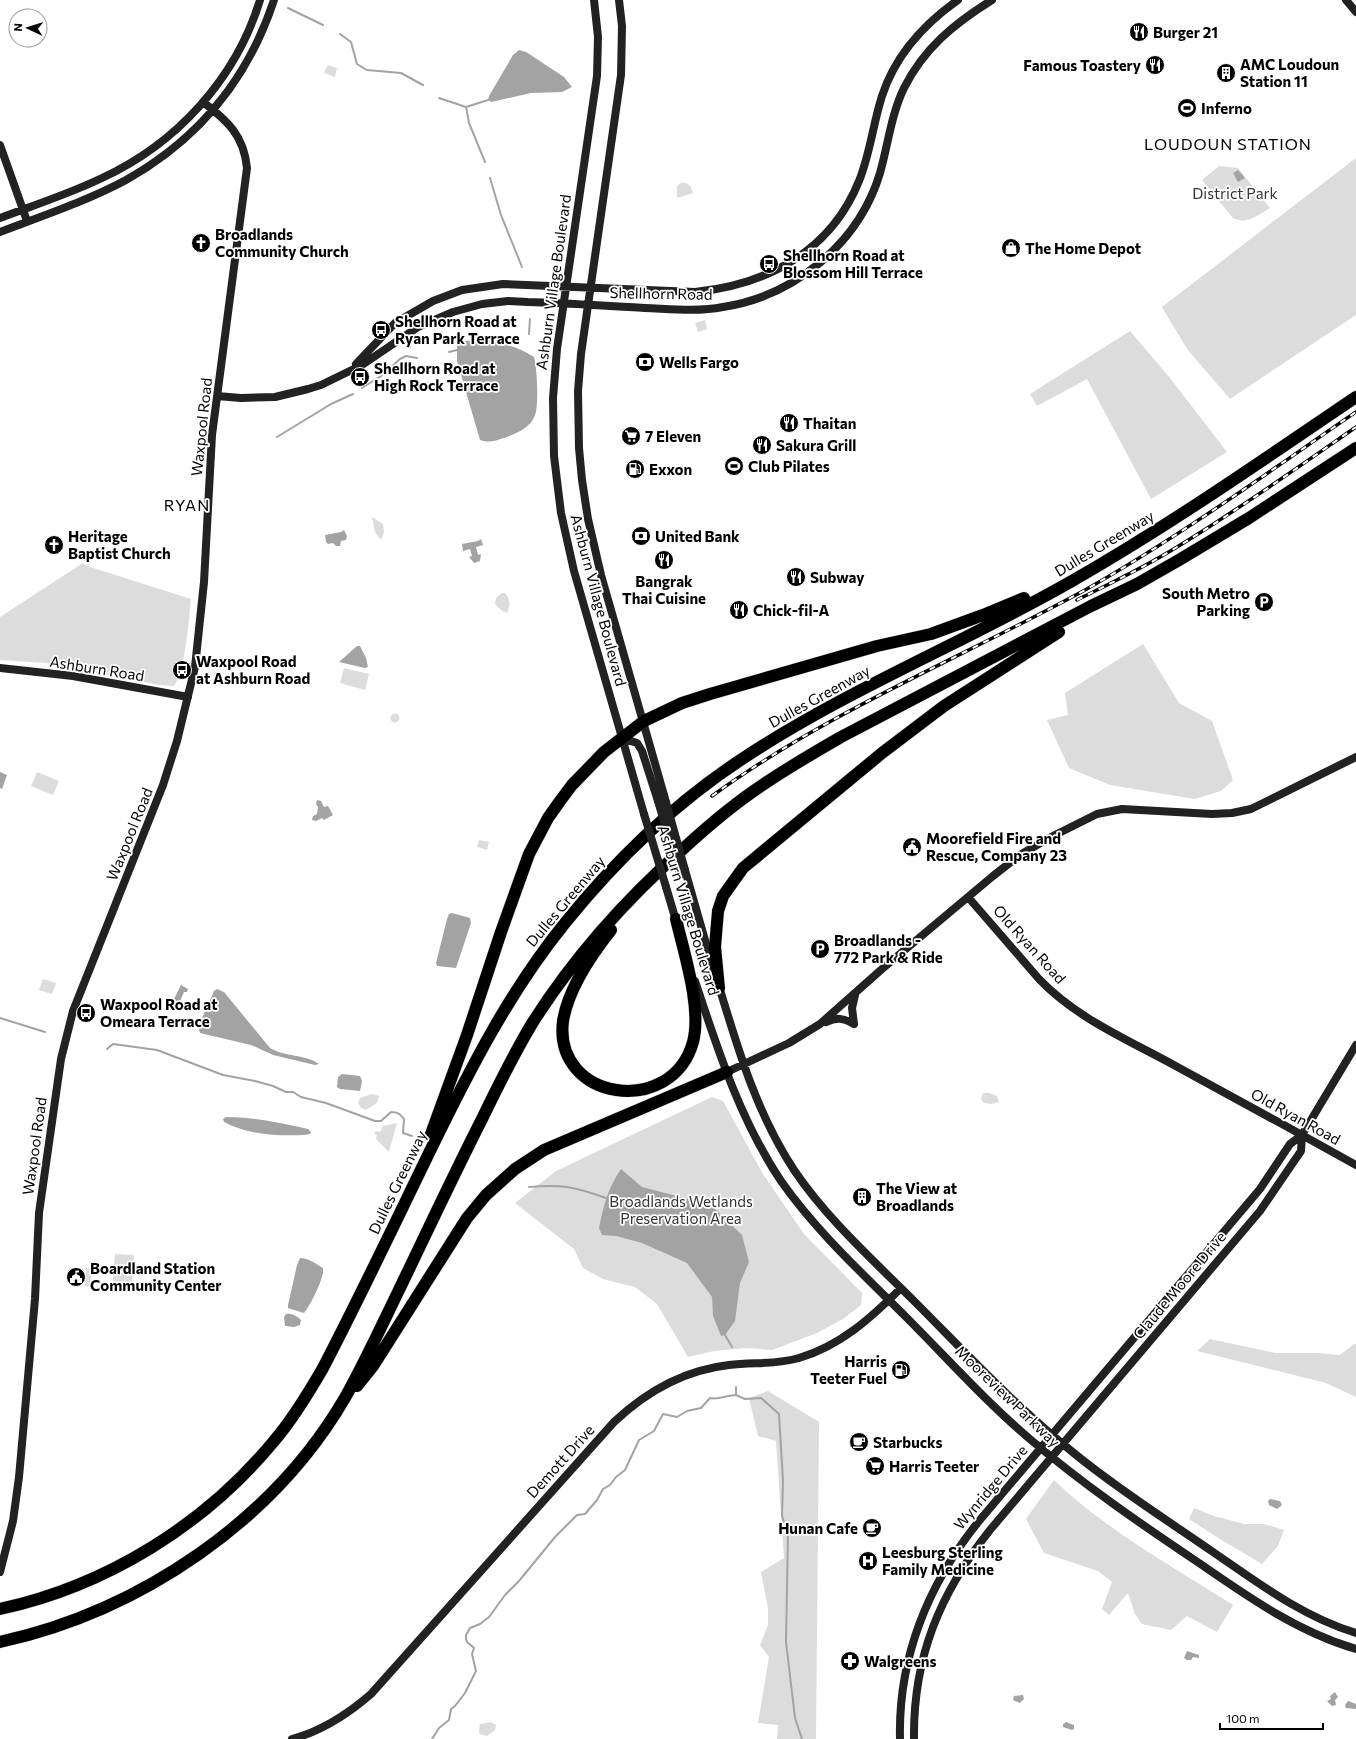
<svg xmlns="http://www.w3.org/2000/svg" width="1356" height="1739" viewBox="0 0 1356 1739" font-family="Commissioner,sans-serif">
	<style>
		.green { fill: #dcdcdc }
		.water { fill: #a3a3a3 }
		.lines { fill: none; stroke-linecap: round; stroke-linejoin: round }
		.stream { stroke: #a3a3a3; stroke-width: 2 }
		.highway-casing { stroke: #dbdbdb; stroke-width: 13 }
		.secondary { stroke: #222; stroke-width: 8 }
		.highway { stroke: #000; stroke-width: 12 }
		.rail-casing { stroke: #000; stroke-width: 3.5 }
		.rail { stroke: #fff; stroke-width: 2; stroke-dasharray: 6; stroke-linecap: butt }
		.secondary-bridge { stroke: #222; stroke-width: 8 }
		.labels { text-anchor: middle; dominant-baseline: central; stroke-width: 3.5; stroke-linejoin: round; paint-order: stroke }
		.poi-label { font-size: 15px; font-weight: bold; fill: #000; stroke: #fff; text-anchor: start }
		.park-label { font-size: 15px; fill: #333; stroke: #fff }
		.street-label { font-size: 15px; fill: #000; stroke: #fff }
		.neighbourhood-label { font-size: 16px; letter-spacing: 1px; fill: #000; stroke: #fff }
	</style>
	<rect width="100%" height="100%" fill="#fff"/>
	<path class="green" d="M328 65 337 68 335 77 324 73Z
		M1356 158V315L1230 399 1187 349 1162 307Z
		M1219 166 1238 168 1270 208C1258 215 1247 225 1233 218L1202 180Z
		M681 183C689 182 691 187 693 193L677 198V186Z
		M705 320 707 329 698 332 695 323Z
		M1130 331 1170 378 1227 452 1151 499 1087 379 1037 406 1030 394Z
		M372 517 383 524 384 532 382 538 380 539 375 532Z
		M83 563 87 566 191 599C189 620 185 671 174 686L159 685 47 663 0 660V617Z
		M502 593H505C511 600 510 605 507 613L501 610 495 604 496 598Z
		M1143 644 1179 703 1212 721 1233 780 1221 791 1195 799 1110 785 1069 768 1047 720 1068 715 1065 693Z
		M344 668 369 674 365 690 340 683Z
		M390.5 718a4.5 4.5 0 1 1 9 0a4.5 4.5 0 1 1-9 0Z
		M37 772 59 781 53 795 31 786Z
		M479 840 489 842 487 850 477 847Z
		M43 979 56 983 52 994 39 990Z
		M983 1093H989L997 1096 999 1102 991 1104 984 1103 981 1100Z
		M372 1094 379 1096 377 1103 366 1110 361 1108 358 1103 360 1098Z
		M712 1097 723 1101 763 1174 804 1234 862 1293 861 1305 843 1319 817 1333 772 1350 747 1348 714 1351 688 1357 657 1304 635 1287 603 1279 583 1268 574 1249 515 1203 556 1171Z
		M397 1123 389 1152 376 1139 377 1135 374 1134 376 1131 380 1132 383 1126Z
		M115 1254 134 1255 131 1293 112 1291Z
		M86 1268 92 1269 90 1287 85 1286Z
		M1210 1339 1275 1353H1318L1340 1355 1354 1344H1356V1397L1326 1383 1197 1351Z
		M768 1391 819 1422 816 1739H777L778 1725 758 1723 769 1657 760 1645 768 1625V1608L761 1572 784 1558 776 1441 758 1436 749 1398Z
		M1054 1480C1106 1530 1172 1566 1233 1605L1217 1632 1187 1616 1171 1630 1142 1624 1135 1614 1128 1593 1109 1615 1102 1609 1112 1582 1098 1571 1044 1553 1026 1519Z
		M1194 1508 1214 1516 1244 1524H1264L1284 1530 1278 1546 1262 1564 1220 1539 1189 1519Z
		M491 1722 496 1725 495 1730 487 1736 480 1734 479 1732 480 1724Z"/>
	<path class="water" d="M519 50 526 52 564 77 572 87 562 92 531 93 491 102 488 100 489 96 513 55Z
		M1238 170 1245 178 1238 182 1233 173Z
		M483 340C501 343 518 346 534 357 537 366 539 406 535 415 531 428 515 434 504 438 495 441 489 443 480 440L457 361V346L464 341Z
		M344 530 347 536 346 540 341 541 340 546H336L333 543 328 544 326 542 325 535 341 532Z
		M481 539 483 545 476 547 478 555 481 554 480 561 474 563 469 557 472 556 470 549 463 551 462 544 478 541Z
		M357 646H360L366 658 368 667 365 668 339 662Z
		M0 772 7 775 2 789 0 788Z
		M317 800 321 801 324 807 328 806 333 815 324 820 322 818 316 821 312 820 313 816 317 814 318 807 316 804Z
		M452 913 470 918 471 923 456 968 437 966 436 963 447 919 449 914Z
		M181 985 188 989 187 992H184L178 1006 172 1003Z
		M217 989 224 992 270 1048C285 1057 305 1054 319 1064L315 1065 273 1055 251 1045 200 1033 199 1030V1025L214 991Z
		M342 1074 360 1076 362 1081 360 1091 340 1089 337 1087 338 1077Z
		M226 1117C254 1117 281 1123 308 1129L311 1132 310 1134 304 1135C277 1136 249 1135 224 1122L223 1119Z
		M621 1169 642 1187 711 1205 742 1235 749 1262 740 1283 735 1321 725 1335 721 1336 713 1316 712 1297 687 1263 642 1243 616 1236 602 1235 599 1228C604 1205 607 1190 621 1169Z
		M300 1258C308 1258 316 1264 323 1268 325 1277 310 1306 304 1313L288 1308V1305L297 1265Z
		M286 1314C291 1313 297 1316 301 1320L300 1325 294 1327 285 1326 284 1317Z
		M1270 1499 1280 1501 1282 1505 1277 1509 1269 1505 1268 1501Z
		M1187 1651 1199 1655V1658L1193 1657 1191 1660H1187L1184 1658Z
		M1335 1692 1338 1697 1335 1700 1336 1705 1332 1706 1327 1701 1331 1699 1330 1696Z
		M1023 1695 1024 1699 1020 1703 1013 1700 1014 1696Z
		M1348 1701 1356 1704V1709L1346 1708 1345 1705Z
		M1066 1722 1074 1725V1729L1072 1730 1063 1727V1724Z"/>
	<g class="lines">
		<path class="stream" d="M288 8 323 25
			M340 34 351 42 357 64 367 70 401 73 423 85
			M439 98 466 107 488 100
			M466 107 469 123 485 162
			M490 178 501 215 522 267
			M529 334 530 319
			M449 352 457 350
			M362 388 381 376 400 359 406 356 417 358
			M277 437 331 404 353 394
			M0 1018 45 1032
			M107 1049 113 1044 157 1050 223 1075 255 1081 273 1086 286 1092H293L301 1097 326 1103 375 1121H381L391 1112C398 1112 400 1114 404 1119L403 1133 412 1136
			M529 1187C562 1184 575 1187 606 1198
			M725 1335 732 1347
			M736 1395 745 1399 761 1398 779 1414 783 1481 782 1516 788 1533 786 1642 795 1718 802 1739
			M432 1739 439 1728 449 1720 451 1709 455 1706 465 1693 476 1671 472 1654 474 1648 467 1642 466 1639V1635L470 1628 480 1624 489 1617 505 1595 519 1581 555 1537 577 1515 585 1514 597 1500 603 1489 610 1485 616 1477 625 1470 639 1440 654 1431 663 1414 677 1417 687 1411 701 1408 710 1398C719 1400 727 1395 736 1395V1387"/>
		<g class="highway-casing">
			<path id="highway" d="M611 930C592 954 568 990 563 1021 553 1101 672 1118 693 1042 702 1008 684 953 676 919
				M719 988 715 947 718 911 723 896 743 868 882 753 944 706 1059 632
				M431 1134 467 1035 501 932 529 854 548 818 560 801 572 785 604 752 644 721 682 703 710 694 877 646 931 634 983 615 1024 598
				M357 1386 373 1366 467 1218 486 1195 515 1169 544 1150 727 1072
				M0 1609C106 1586 205 1525 274 1441 293 1419 308 1394 323 1368 360 1297 395 1223 430 1151 469 1071 509 992 565 923 615 861 675 803 742 759 846 690 964 643 1072 581 1170 525 1263 460 1356 397
				M0 1642C140 1611 274 1521 346 1396 365 1362 381 1327 398 1292 426 1234 453 1176 482 1119 498 1086 514 1053 533 1022 575 956 625 900 684 848 709 825 735 803 764 784 789 767 815 752 841 737L1091 606 1137 584 1179 560 1249 518 1356 448"/>
		</g>
		<path class="secondary" d="M594 0 598 37 597 76 557 349 553 398 554 456 561 513 574 571 644 814
			M619 0 622 26 621 75 581 354 578 391 579 448 582 480 588 519 601 575 664 795
			M1346 0 1356 12
			M0 145 27 221
			M0 218C34 205 69 194 102 178 176 144 236 79 260 0
			M0 232C42 216 87 201 126 180 199 139 248 79 274 0
			M356 364 395 323 433 301 462 290 503 284 695 292C767 285 831 251 859 181 870 154 873 124 882 96 895 56 924 24 958 0
			M217 396 241 398 275 397 308 389 321 385 362 365 418 327 453 312 482 304 508 301 528 302C567 303 606 306 645 308 671 309 697 312 723 307 795 296 859 243 880 173 888 145 891 115 904 88 924 48 955 23 992 0
			M0 668 73 676 188 697
			M622 738 637 743 642 751 658 801
			M685 870 713 968
			M666 887 677 924
			M968 897 1039 979C1075 1017 1126 1039 1172 1064 1233 1097 1295 1131 1356 1165
			M695 981C718 1050 740 1120 781 1181 816 1231 863 1274 906 1317 947 1358 986 1402 1031 1440 1084 1485 1141 1524 1199 1563 1248 1597 1298 1632 1356 1649
			M718 983C738 1049 756 1112 794 1170 827 1219 873 1260 915 1302 967 1354 1017 1408 1075 1454 1119 1490 1167 1520 1213 1552 1258 1583 1303 1617 1356 1633
			M826 1022C837 1017 843 1018 854 1024
			M854 1024 852 1008 855 995
			M727 1072 789 1043 820 1024 882 969 993 876 1020 855 1047 839 1097 814 1122 809 1212 814 1232 813 1251 809 1356 757
			M0 1572 13 1521 19 1477 35 1299 39 1213 61 1059 73 1011 163 785 177 741 195 667 204 582 212 435 247 168C244 136 228 121 203 102
			M292 1739C322 1731 348 1714 371 1694L614 1422C647 1391 684 1370 729 1365 753 1362 776 1365 799 1358 840 1346 871 1318 901 1288
			M900 1739C898 1658 928 1584 979 1521L1260 1189 1290 1144 1302 1135 1356 1045
			M914 1739C913 1657 940 1593 990 1530L1260 1211 1301 1151 1302 1135"/>
		<use href="#highway" class="highway"/>
		<g class="rail-casing">
			<path id="rail" d="M1077 600C1111 583 1145 567 1177 547 1238 510 1297 468 1356 427
				M712 796C827 712 961 658 1085 590 1179 537 1267 473 1356 412"/>
		</g>
		<use href="#rail" class="rail"/>
		<path class="secondary-bridge" d="M664 795 685 870
			M658 801 680 875
			M644 814 666 887"/>
	</g>
	<defs>
		<g id="restaurant-disc" transform="scale(1)"><circle r="9.5" fill="#000" stroke="#fff"/><path d="M-5-6h1v4h1v-4h1v4h1v-4h1v5L-1.5 .5V6h-2V.5L-5-1ZM5-6V6H3V1.5H1.5Q1.5-4 5-6Z" fill="#fff"/></g>
		<g id="building-disc" transform="scale(1)"><circle r="9.5" fill="#000" stroke="#fff"/><path d="M-4-6H4V6H1V3H-1V6H-4ZM-2.5-4.3h1.7v1.8h-1.7ZM.8-4.3h1.7v1.8H.8ZM-2.5-1h1.7V.8h-1.7ZM.8-1h1.7V.8H.8Z" fill="#fff"/></g>
		<g id="stadium-disc" transform="scale(1)"><circle r="9.5" fill="#000" stroke="#fff"/><path d="M0-5a6.5 5 0 1 0 0 10a6.5 5 0 1 0 0-10ZM-3.5-1.8h7v3.6h-7Z" fill="#fff"/></g>
		<g id="church-disc" transform="scale(1)"><circle r="9.5" fill="#000" stroke="#fff"/><path d="M-1.2-6h2.4v3.5h3.3v2.4h-3.3V6h-2.4V-.1h-3.3v-2.4h3.3Z" fill="#fff"/></g>
		<g id="shop-disc" transform="scale(1)"><circle r="9.5" fill="#000" stroke="#fff"/><path d="M-5-2.5h2.3a2.7 3.5 0 0 1 5.4 0H5L5.5 6h-11ZM-1.5-2.5h3a1.5 2.3 0 0 0-3 0Z" fill="#fff"/></g>
		<g id="bus-disc" transform="scale(1)"><circle r="9.5" fill="#000" stroke="#fff"/><path d="M-5-6H5V4H4V6H2V4H-2V6H-4V4H-5ZM-3.5-4V0h7V-4ZM-3.5 1.2v1.5H-2V1.2ZM2 1.2v1.5H3.5V1.2Z" fill="#fff"/></g>
		<g id="bank-disc" transform="scale(1)"><circle r="9.5" fill="#000" stroke="#fff"/><path d="M-6-4H6V4H-6ZM0-2.3a2.3 2.3 0 1 0 0 4.6a2.3 2.3 0 1 0 0-4.6Z" fill="#fff"/></g>
		<g id="supermarket-disc" transform="scale(1)"><circle r="9.5" fill="#000" stroke="#fff"/><path d="M-6-5.5h2.5l.6 2H6L4.5 2H-2.5L-4.4-4H-6ZM-1.5 3.2a1.3 1.3 0 1 0 .1 0ZM3 3.2a1.3 1.3 0 1 0 .1 0Z" fill="#fff"/></g>
		<g id="fuel-disc" transform="scale(1)"><circle r="9.5" fill="#000" stroke="#fff"/><path d="M-5.5-6h7V0h2V4h1.3V-2.5L3-4.5l.8-.8L6-3V5H2.5V1h-1V6h-7ZM-4.2-4.7v3.2H.2V-4.7Z" fill="#fff"/></g>
		<g id="parking-disc" transform="scale(1)"><circle r="9.5" fill="#000" stroke="#fff"/><path d="M-3.5-5.5H1a3.5 3.5 0 0 1 0 7H-1V5.5H-3.5ZM-1-3.4V-.6H.8a1.4 1.4 0 0 0 0-2.8Z" fill="#fff"/></g>
		<g id="civic-disc" transform="scale(1)"><circle r="9.5" fill="#000" stroke="#fff"/><path d="M-.6-6.5H3V-4.5H.6V-3L4-1V1h2V6H-6V1h2V-1L-.6-3ZM-1.2 2.5V6h2.4V2.5Z" fill="#fff"/></g>
		<g id="cafe-disc" transform="scale(1)"><circle r="9.5" fill="#000" stroke="#fff"/><path d="M-5.5-4.5H6V0H3Q3 3.5 0 3.5H-2.5Q-5.5 3.5-5.5 0ZM3-3.2v2h1.7v-2ZM-6 4.5H4V6H-6Z" fill="#fff"/></g>
		<g id="hospital-disc" transform="scale(1)"><circle r="9.5" fill="#000" stroke="#fff"/><path d="M-5-5h3v3.5h4V-5h3V5h-3V1.5h-4V5h-3Z" fill="#fff"/></g>
		<g id="pharmacy-disc" transform="scale(1)"><circle r="9.5" fill="#000" stroke="#fff"/><path d="M-2-6h4v4h4v4h-4v4h-4v-4h-4v-4h4Z" fill="#fff"/></g>
	</defs>
	<g fill-rule="evenodd">
		<use href="#restaurant-disc" x="1139" y="32"/>
		<use href="#restaurant-disc" x="1155" y="65"/>
		<use href="#building-disc" x="1226" y="73"/>
		<use href="#stadium-disc" x="1187" y="108"/>
		<use href="#church-disc" x="201" y="243"/>
		<use href="#shop-disc" x="1011" y="248"/>
		<use href="#bus-disc" x="769" y="264"/>
		<use href="#bus-disc" x="381" y="330"/>
		<use href="#bank-disc" x="645" y="362"/>
		<use href="#bus-disc" x="360" y="377"/>
		<use href="#restaurant-disc" x="789" y="423"/>
		<use href="#supermarket-disc" x="631" y="436"/>
		<use href="#restaurant-disc" x="762" y="445"/>
		<use href="#stadium-disc" x="734" y="466"/>
		<use href="#fuel-disc" x="635" y="469"/>
		<use href="#bank-disc" x="641" y="536"/>
		<use href="#church-disc" x="54" y="545"/>
		<use href="#restaurant-disc" x="664" y="560"/>
		<use href="#restaurant-disc" x="796" y="577"/>
		<use href="#parking-disc" x="1264" y="602"/>
		<use href="#restaurant-disc" x="739" y="610"/>
		<use href="#bus-disc" x="182" y="670"/>
		<use href="#civic-disc" x="912" y="847"/>
		<use href="#parking-disc" x="820" y="949"/>
		<use href="#bus-disc" x="86" y="1013"/>
		<use href="#building-disc" x="862" y="1197"/>
		<use href="#civic-disc" x="76" y="1277"/>
		<use href="#fuel-disc" x="901" y="1370"/>
		<use href="#cafe-disc" x="859" y="1442"/>
		<use href="#supermarket-disc" x="875" y="1466"/>
		<use href="#cafe-disc" x="872" y="1528"/>
		<use href="#hospital-disc" x="868" y="1561"/>
		<use href="#pharmacy-disc" x="850" y="1661"/>
	</g>
	<g class="labels">
		<g class="poi-label">
			<text x="1153" y="32">Burger 21</text>
			<text x="1240" y="64">AMC Loudoun<tspan x="1240" dy="17">Station 11</tspan></text>
			<text x="1141" y="65" text-anchor="end">Famous Toastery</text>
			<text x="1201" y="108">Inferno</text>
			<text x="215" y="234">Broadlands<tspan x="215" dy="17">Community Church</tspan></text>
			<text x="1025" y="248">The Home Depot</text>
			<text x="783" y="255">Shellhorn Road at<tspan x="783" dy="17">Blossom Hill Terrace</tspan></text>
			<text x="395" y="321">Shellhorn Road at<tspan x="395" dy="17">Ryan Park Terrace</tspan></text>
			<text x="659" y="362">Wells Fargo</text>
			<text x="374" y="368">Shellhorn Road at<tspan x="374" dy="17">High Rock Terrace</tspan></text>
			<text x="803" y="423">Thaitan</text>
			<text x="645" y="436">7 Eleven</text>
			<text x="776" y="445">Sakura Grill</text>
			<text x="748" y="466">Club Pilates</text>
			<text x="649" y="469">Exxon</text>
			<text x="68" y="536">Heritage<tspan x="68" dy="17">Baptist Church</tspan></text>
			<text x="655" y="536">United Bank</text>
			<text x="810" y="577">Subway</text>
			<text x="664" y="581" text-anchor="middle">Bangrak<tspan x="664" dy="17">Thai Cuisine</tspan></text>
			<text x="1250" y="593" text-anchor="end">South Metro<tspan x="1250" dy="17">Parking</tspan></text>
			<text x="753" y="610">Chick-fil-A</text>
			<text x="196" y="661">Waxpool Road<tspan x="196" dy="17">at Ashburn Road</tspan></text>
			<text x="926" y="838">Moorefield Fire and<tspan x="926" dy="17">Rescue, Company 23</tspan></text>
			<text x="834" y="940">Broadlands -<tspan x="834" dy="17">772 Park &amp; Ride</tspan></text>
			<text x="100" y="1004">Waxpool Road at<tspan x="100" dy="17">Omeara Terrace</tspan></text>
			<text x="876" y="1188">The View at<tspan x="876" dy="17">Broadlands</tspan></text>
			<text x="90" y="1268">Boardland Station<tspan x="90" dy="17">Community Center</tspan></text>
			<text x="887" y="1361" text-anchor="end">Harris<tspan x="887" dy="17">Teeter Fuel</tspan></text>
			<text x="873" y="1442">Starbucks</text>
			<text x="889" y="1466">Harris Teeter</text>
			<text x="858" y="1528" text-anchor="end">Hunan Cafe</text>
			<text x="882" y="1552">Leesburg Sterling<tspan x="882" dy="17">Family Medicine</tspan></text>
			<text x="864" y="1661">Walgreens</text>
		</g>
		<g class="park-label">
			<text x="1235" y="193">District Park</text>
			<text x="681" y="1201">Broadlands Wetlands<tspan x="681" dy="17">Preservation Area</tspan></text>
		</g>
		<g class="street-label">
			<text transform="translate(553 282) rotate(-82)">Ashburn Village Boulevard</text>
			<text transform="translate(661 293) rotate(1)">Shellhorn Road</text>
			<text transform="translate(201 427) rotate(-84)">Waxpool Road</text>
			<text transform="translate(1104 543) rotate(-31)">Dulles Greenway</text>
			<text transform="translate(599 600) rotate(75)">Ashburn Village Boulevard</text>
			<text transform="translate(97 668) rotate(9)">Ashburn Road</text>
			<text transform="translate(819 696) rotate(-29)">Dulles Greenway</text>
			<text transform="translate(129 834) rotate(-68)">Waxpool Road</text>
			<text transform="translate(565 901) rotate(-50)">Dulles Greenway</text>
			<text transform="translate(689 910) rotate(73)">Ashburn Village Boulevard</text>
			<text transform="translate(1030 944) rotate(48)">Old Ryan Road</text>
			<text transform="translate(1296 1116) rotate(29)">Old Ryan Road</text>
			<text transform="translate(34 1146) rotate(-82)">Waxpool Road</text>
			<text transform="translate(397 1182) rotate(-64)">Dulles Greenway</text>
			<text transform="translate(1179 1285) rotate(-50)">Claude Moore Drive</text>
			<text transform="translate(1008 1396) rotate(44)">Mooreview Parkway</text>
			<text transform="translate(560 1461) rotate(-48)">Demott Drive</text>
			<text transform="translate(990 1487) rotate(-50)">Wynridge Drive</text>
		</g>
		<g class="neighbourhood-label">
			<text x="1228" y="143">LOUDOUN STATION</text>
			<text x="187" y="504">RYAN</text>
		</g>
	</g>
	<g transform="translate(28 28) rotate(274)"><circle r="19" fill="#ffffff" stroke="#999999"/>
	<path d="M0-3L7 15L0 10L-7 15Z" fill="#000000"/>
	<text y="-6" font-size="11" font-weight="bold" text-anchor="middle" fill="#000000">N</text>
	</g>
	<path d="M1220 1723v6h103v-6" fill="none" stroke="#000000" stroke-width="2"/>
	<text x="1226" y="1723" font-size="12" fill="#000000" stroke="#ffffff" stroke-width="3" paint-order="stroke">100 m</text>
</svg>
